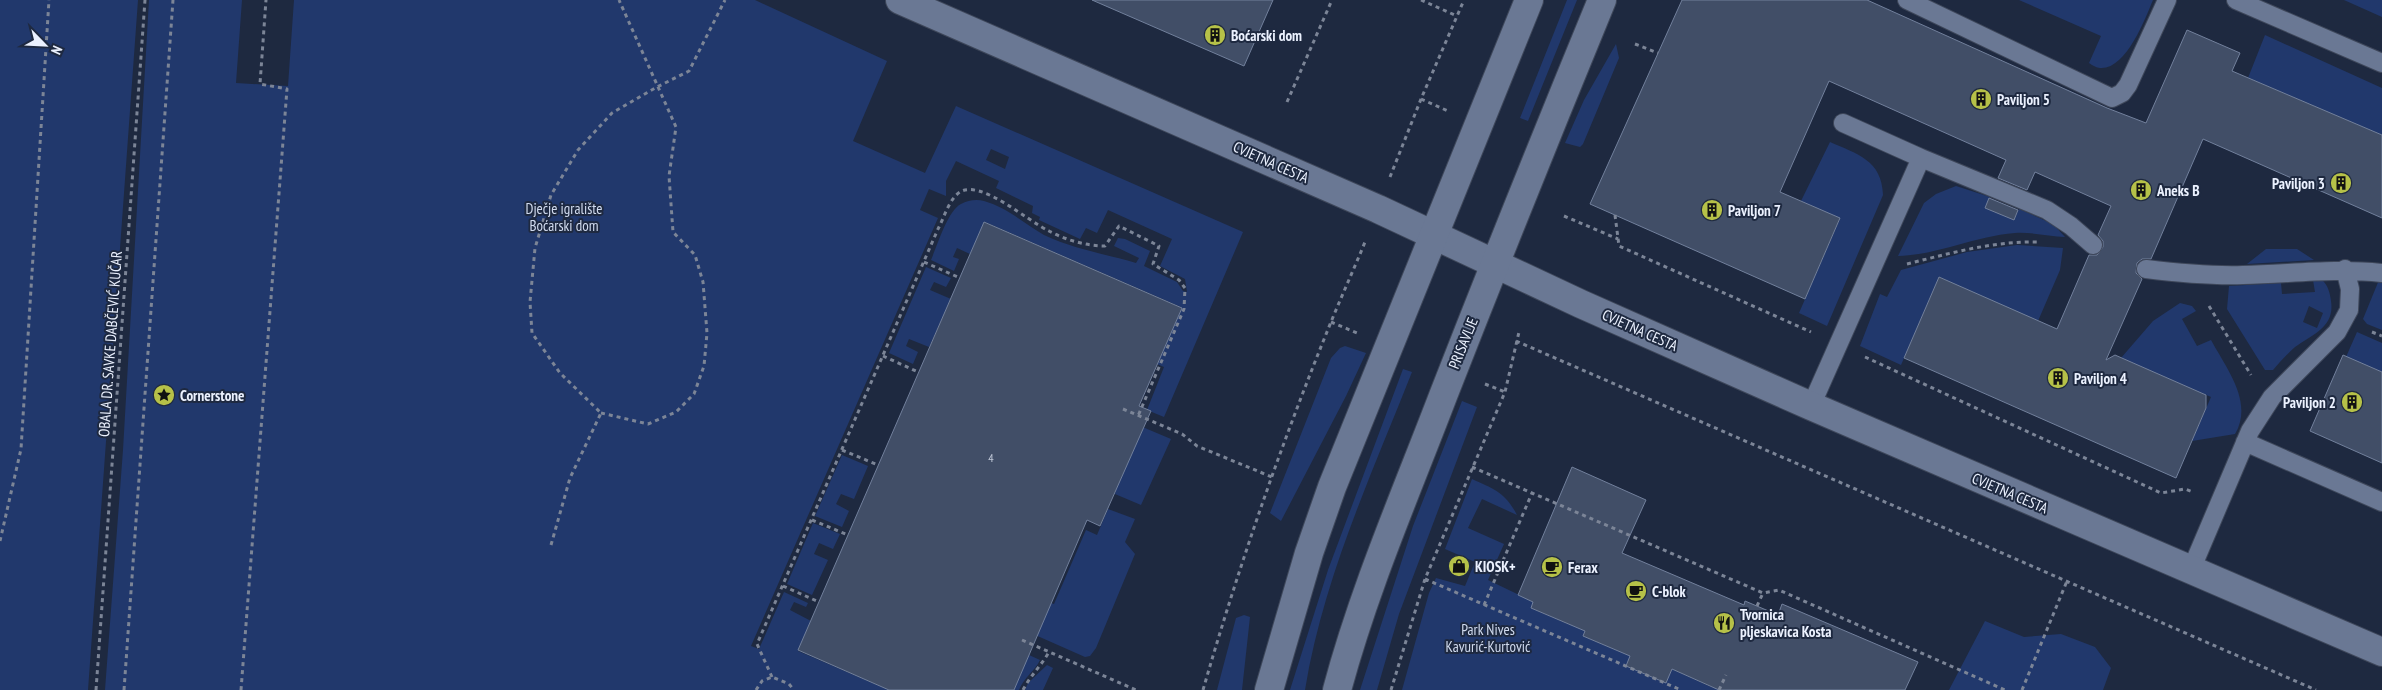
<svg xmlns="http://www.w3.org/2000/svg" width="2382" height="690" viewBox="0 0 2382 690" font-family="'PT Sans Narrow',sans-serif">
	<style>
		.green { fill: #21386c; fill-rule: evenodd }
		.building { fill: #414e67; stroke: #72809c }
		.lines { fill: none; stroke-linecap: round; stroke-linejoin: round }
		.service-casing { stroke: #3e475a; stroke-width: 20 }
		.minor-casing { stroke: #3e475a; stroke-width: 30 }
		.tertiary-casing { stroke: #3e475a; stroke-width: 30 }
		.path { stroke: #7c8597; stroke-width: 3; stroke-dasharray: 4 4; stroke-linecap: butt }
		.service { stroke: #6a7894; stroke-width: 18 }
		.minor { stroke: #6a7894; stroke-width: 28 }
		.tertiary { stroke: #6a7894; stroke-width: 28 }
		.labels { text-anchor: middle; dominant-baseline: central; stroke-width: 4; stroke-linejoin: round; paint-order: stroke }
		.number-label { font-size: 12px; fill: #c0c8d8 }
		.poi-label { font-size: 15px; font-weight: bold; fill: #ebf1fe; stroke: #1e2940; text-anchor: start }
		.street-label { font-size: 15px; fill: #ebf1fe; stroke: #1e2940 }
		.park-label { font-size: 15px; fill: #d1dbef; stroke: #1e2940 }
	</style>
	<rect width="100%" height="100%" fill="#1e2940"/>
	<path class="green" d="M0 0H138L88 690H0Z
		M149 0H242L236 83 288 86 294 0H755L887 61 853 141 925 173 956 106 1243 232 1164 417 1147 410 1164 367 1157 364 1181 307 985 222 970 254 957 248 953 257 959 259 954 271 931 260C937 246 948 210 961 204 968 200 977 199 984 201 1006 207 1025 224 1044 235 1073 249 1106 254 1136 263L1139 258 1114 246 1118 238 1125 239 1150 251 1144 266 1177 282 1183 291 1187 292 1185 279 1160 266 1172 239 1108 210 1097 233 1086 228 1080 239 1039 220 1040 217 1032 213 1033 206 996 188 999 181 956 161 946 181V196L929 189 920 210 938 218 751 646 759 649 784 592 808 603 806 607 794 602 790 610 811 621 798 651 889 690H105L123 450ZM991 149 1009 157 1005 169 986 160Z
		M1567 0H1577L1528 121 1520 118Z
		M2019 0H2153C2145 19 2126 70 2100 68 2097 68 2092 65 2089 63L2101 36Z
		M2344 0H2382V17Z
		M2265 35 2382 88V135L2248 78Z
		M1616 44 1619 58 1583 144 1580 147 1565 143 1584 100Z
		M1830 142C1857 154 1882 160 1883 195L1827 326 1799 313 1840 219 1801 201Z
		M1956 186 1990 197 1985 208 2014 220 2019 209 2053 224 2065 237C2049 236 2031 232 2015 233 1975 236 1938 255 1898 256L1924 203 1936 194Z
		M2017 245 2063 248 2060 270 2038 321 1939 277 1901 365 1860 346 1880 294 1887 297 1901 270 1967 252Z
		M2266 249H2297L2314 260 2247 264Z
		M926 267 951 278 946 287 934 282 930 290 951 299 929 347 909 339 906 346 918 352 913 364 889 353Z
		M2313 280H2322C2328 285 2330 293 2331 301 2335 327 2313 334 2295 347 2287 354 2280 362 2273 370H2265L2227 309 2229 286 2281 283 2282 294 2315 292ZM2309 306 2323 313 2317 328 2303 322Z
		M2379 280H2382V330L2367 324 2363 319Z
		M2180 303 2192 306 2196 311 2182 319 2197 346 2211 340C2226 368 2254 402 2235 434L2192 441 2211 397 2121 358 2153 321Z
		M2357 332 2382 343V372L2346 357Z
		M1345 346 1366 353 1346 396 1281 521 1270 513 1331 358 1340 348Z
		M1403 369 1412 372C1371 476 1323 579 1305 690H1290L1328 570Z
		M1462 401 1477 407 1399 614 1377 690H1360L1413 526Z
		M1133 423 1171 439 1141 505 1115 494Z
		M842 455 868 466 854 499 841 494 836 504 849 511 842 527 815 516Z
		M1472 479C1494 489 1505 492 1517 515L1482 499 1468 528 1504 544 1488 580 1534 602 1531 608 1568 624 1587 627 1583 636 1618 651 1634 647 1626 666 1665 683 1672 669 1711 687 1736 690H1402L1429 593 1436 578 1465 586 1475 562 1445 549Z
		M1108 509 1135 519 1125 542 1135 554 1096 648 1090 656 1085 657 1033 634 1048 602 1054 604 1086 530 1097 535Z
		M813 523 840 534 833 549 819 543 814 554 828 560 812 595 787 584Z
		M1244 615 1250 617 1242 690H1217L1236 618Z
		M1985 621 2024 637 2061 634 2095 647 2111 668 2103 690H1949Z
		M1018 650 1040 660C1035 671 1024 677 1019 690H1014L1021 672Z
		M1047 665 1053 668 1043 690H1025L1028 683Z"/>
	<path class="building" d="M1092 0H1273L1244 66Z
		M1682 0H1867L2107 108 2146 123 2187 30 2240 53 2232 71 2382 135V218L2203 139 2151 259H2142L2137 263 2136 273 2142 279 2106 360 2115 355 2206 395V408L2176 478 1904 358 1939 277 2057 329 2089 255H2097L2103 247V241L2098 235 2111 206 2035 172 2027 190 1998 178 2006 160 1829 81 1780 192 1840 218 1805 299 1590 204Z
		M1989 198 2018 210 2014 220 1985 208Z
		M984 222 1182 308 1139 406 1151 411 1100 526 1087 520 1014 690H889L798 650Z
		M2343 355 2382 372V463L2310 431Z
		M1572 467 1646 500 1622 553 1744 605 1745 601 1778 615 1782 604 1918 662 1905 690H1719L1672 669 1666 683 1626 666 1630 656 1583 636 1585 631 1531 608 1533 602 1518 595Z"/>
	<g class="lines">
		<g class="service-casing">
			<path id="service" d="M1907 0 2112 98 2122 93 2128 85 2167 0
				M2236 0 2382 63
				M1843 123 1921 158 2047 210 2071 226 2093 245
				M2146 269C2178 273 2211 276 2243 275 2291 274 2334 268 2382 273
				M1811 406 1921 158
				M2245 442 2382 502
				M2191 570 2250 431 2272 397 2337 332 2349 310 2350 289 2345 269"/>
		</g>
		<g class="minor-casing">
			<path id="minor" d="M900 0 1378 209 1581 304 1811 406 2382 652"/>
		</g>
		<g class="tertiary-casing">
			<path id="tertiary" d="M1269 690 1309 553 1332 487 1529 0
				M1337 690C1364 589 1406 493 1443 396 1495 263 1548 131 1602 0"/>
		</g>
		<path class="path" d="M1421 0 1457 16
			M1635 44 1658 53
			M1421 99 1448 111
			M1287 102 1332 0
			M1390 177 1421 99 1464 0
			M1615 215 1619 246 1811 332
			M1564 216 1618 239
			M924 262 960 278
			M1907 264C1951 253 1993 241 2039 242
			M2209 306 2251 375
			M1331 322 1357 333
			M2372 332 2382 336
			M1516 341 2316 690
			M883 356 918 372
			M1865 357 2161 493 2185 489 2193 492
			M1485 384 1505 392
			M1123 409 1182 434 1197 446 1272 477
			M601 413 648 424 676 412 694 394 704 366 707 333 703 282 695 255 673 232 669 176 676 127 619 0
			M842 450 878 465
			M1472 467 1763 593 1779 590 2005 690
			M812 520 848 535
			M0 541 21 449 49 0
			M551 545 570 478 601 413 560 373 532 333 530 302 535 248 551 195 578 150 612 113 657 87 689 71 725 0
			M1425 579 1681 690
			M783 586 819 602
			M1484 605 1532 493
			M1757 606 1763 593
			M1022 640 1136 690
			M772 677 757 644 938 229C944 218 949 199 960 192 981 179 1029 222 1049 231 1066 240 1086 246 1105 246L1119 226 1159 246 1153 264 1179 280 1185 288 1184 309 1138 416
			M96 690 145 0
			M124 690 173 0
			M241 690 287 89 260 84 266 0
			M756 690 762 681 772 677 789 684 794 690
			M1023 690C1030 676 1041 666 1049 652
			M1203 690C1239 565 1282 442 1331 322 1342 295 1354 269 1365 242
			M1391 690 1425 579 1505 392 1519 332
			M1719 690 1726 675
			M2022 690 2067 581"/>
		<use href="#service" class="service"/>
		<use href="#minor" class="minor"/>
		<use href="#tertiary" class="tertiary"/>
	</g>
	<defs>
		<g id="building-disc" transform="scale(1.125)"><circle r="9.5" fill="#b6c148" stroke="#1e2940"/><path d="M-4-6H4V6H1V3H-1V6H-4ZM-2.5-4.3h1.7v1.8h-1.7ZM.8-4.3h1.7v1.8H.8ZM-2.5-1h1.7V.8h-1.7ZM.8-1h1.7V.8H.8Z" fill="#111"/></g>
		<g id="sight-disc" transform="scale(1.125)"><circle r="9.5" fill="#b6c148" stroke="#1e2940"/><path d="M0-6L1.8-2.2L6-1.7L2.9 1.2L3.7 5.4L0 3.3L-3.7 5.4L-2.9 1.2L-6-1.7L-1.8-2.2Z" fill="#111"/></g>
		<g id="shop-disc" transform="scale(1.125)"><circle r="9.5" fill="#b6c148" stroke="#1e2940"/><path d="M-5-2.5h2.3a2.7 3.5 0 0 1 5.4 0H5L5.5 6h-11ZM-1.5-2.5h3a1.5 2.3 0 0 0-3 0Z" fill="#111"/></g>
		<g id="cafe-disc" transform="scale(1.125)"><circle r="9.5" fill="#b6c148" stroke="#1e2940"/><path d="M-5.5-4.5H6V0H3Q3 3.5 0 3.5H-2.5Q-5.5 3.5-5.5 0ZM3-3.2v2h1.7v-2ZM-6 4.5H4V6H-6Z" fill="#111"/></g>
		<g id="restaurant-disc" transform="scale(1.125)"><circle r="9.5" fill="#b6c148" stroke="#1e2940"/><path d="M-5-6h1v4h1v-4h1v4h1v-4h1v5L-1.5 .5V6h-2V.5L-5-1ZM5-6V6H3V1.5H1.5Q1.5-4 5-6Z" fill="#111"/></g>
	</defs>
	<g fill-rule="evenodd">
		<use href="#building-disc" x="1215" y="35"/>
		<use href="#building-disc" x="1981" y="99"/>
		<use href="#building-disc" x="2341" y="183"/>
		<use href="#building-disc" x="2141" y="190"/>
		<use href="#building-disc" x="1712" y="210"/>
		<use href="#building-disc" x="2058" y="378"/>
		<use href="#sight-disc" x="164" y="395"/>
		<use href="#building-disc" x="2352" y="402"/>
		<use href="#shop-disc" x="1459" y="566"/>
		<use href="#cafe-disc" x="1552" y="567"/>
		<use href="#cafe-disc" x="1636" y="591"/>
		<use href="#restaurant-disc" x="1724" y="623"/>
	</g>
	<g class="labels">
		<g class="number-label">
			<text x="991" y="457">4</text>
		</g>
		<g class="poi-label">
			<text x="1231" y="35">Boćarski dom</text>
			<text x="1997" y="99">Paviljon 5</text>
			<text x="2325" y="183" text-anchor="end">Paviljon 3</text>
			<text x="2157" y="190">Aneks B</text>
			<text x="1728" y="210">Paviljon 7</text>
			<text x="2074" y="378">Paviljon 4</text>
			<text x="180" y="395">Cornerstone</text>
			<text x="2336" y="402" text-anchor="end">Paviljon 2</text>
			<text x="1475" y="566">KIOSK+</text>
			<text x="1568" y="567">Ferax</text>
			<text x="1652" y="591">C-blok</text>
			<text x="1740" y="614">Tvornica<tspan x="1740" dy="17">pljeskavica Kosta</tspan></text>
		</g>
		<g class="street-label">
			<text transform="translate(1271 162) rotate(24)">CVJETNA CESTA</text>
			<text transform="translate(1640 330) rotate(24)">CVJETNA CESTA</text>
			<text transform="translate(1463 343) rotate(-68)">PRISAVLJE</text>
			<text transform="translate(110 344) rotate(-86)">OBALA DR. SAVKE DABČEVIĆ KUČAR</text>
			<text transform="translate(2010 493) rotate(23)">CVJETNA CESTA</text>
		</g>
		<g class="park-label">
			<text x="564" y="208">Dječje igralište<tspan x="564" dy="17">Boćarski dom</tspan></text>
			<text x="1488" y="629">Park Nives<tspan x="1488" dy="17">Kavurić-Kurtović</tspan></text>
		</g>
	</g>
	<g transform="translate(45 45) rotate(114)" stroke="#1e2940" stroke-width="4" paint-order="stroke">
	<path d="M0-4L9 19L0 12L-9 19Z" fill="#ebf1fe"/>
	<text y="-8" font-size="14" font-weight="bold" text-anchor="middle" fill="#ebf1fe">N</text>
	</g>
</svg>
